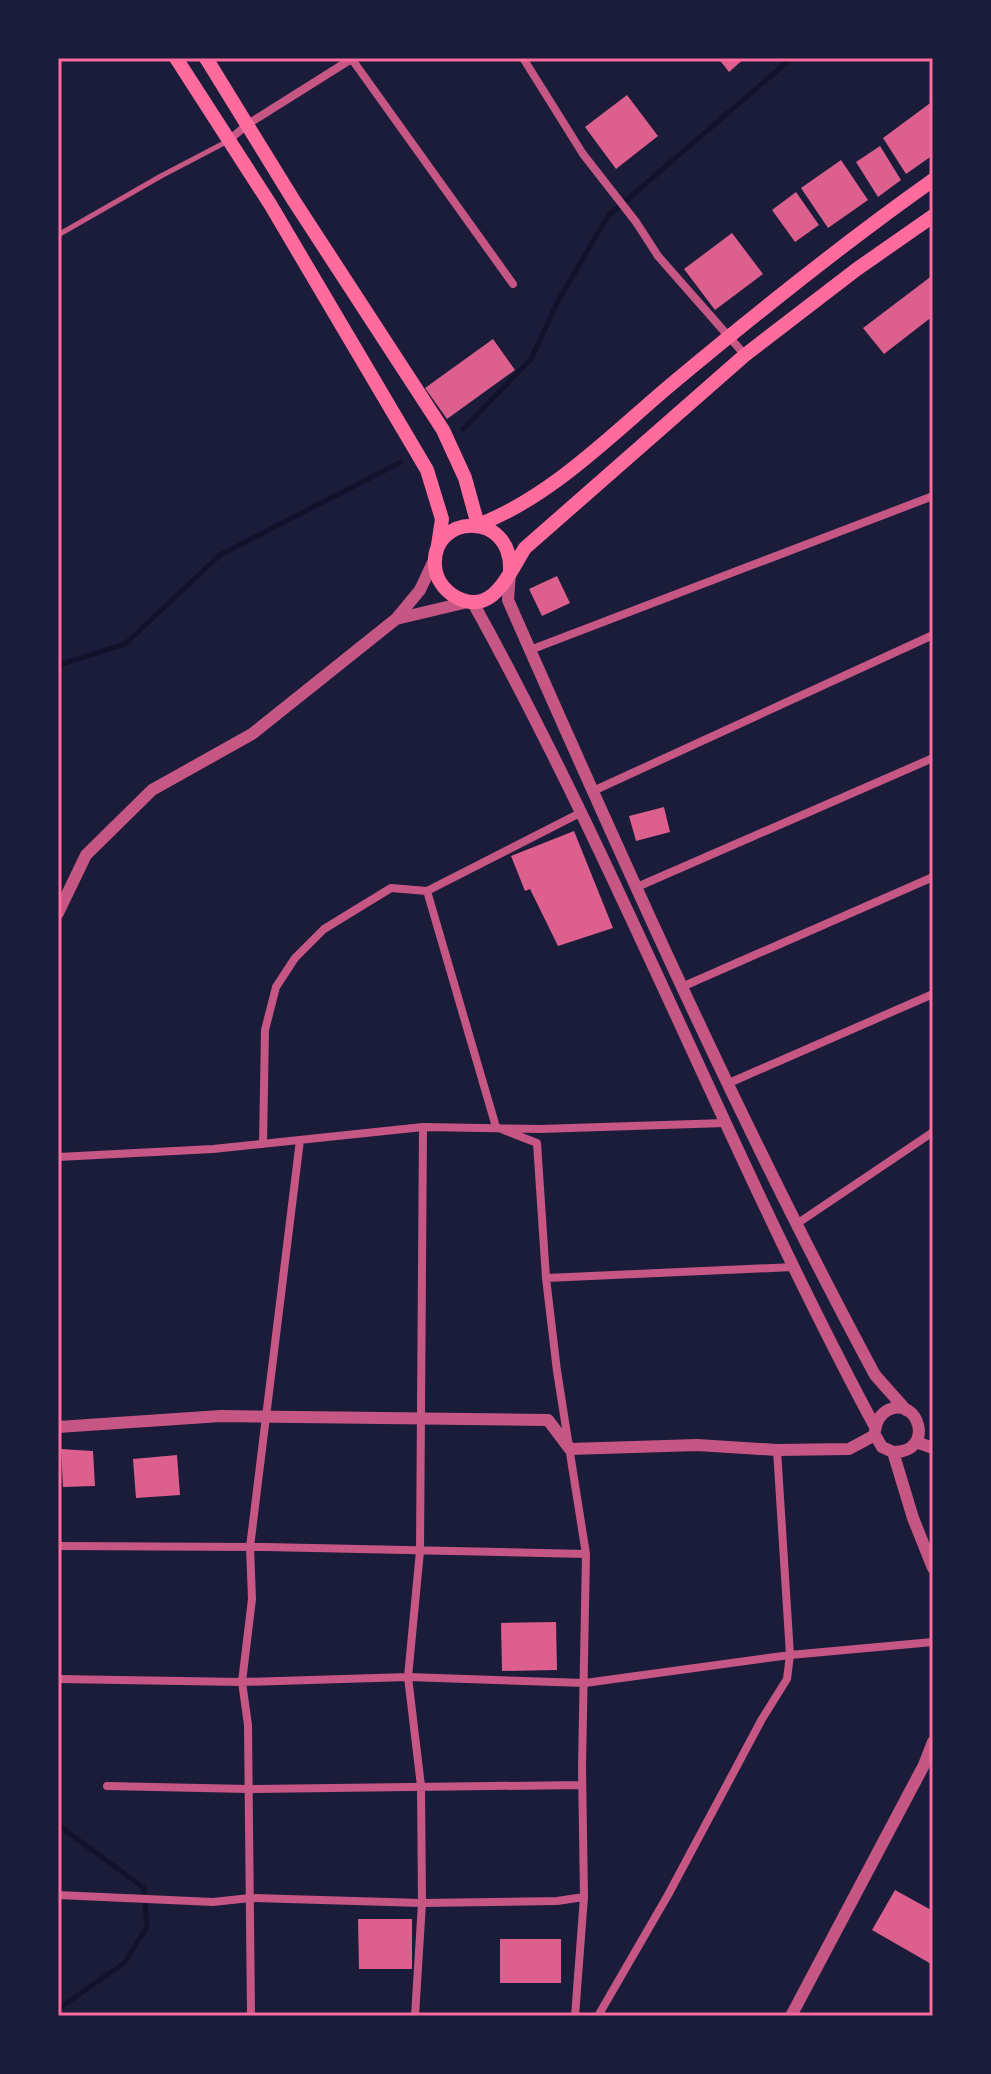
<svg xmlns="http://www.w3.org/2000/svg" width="991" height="2074" viewBox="0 0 991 2074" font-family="'Asap Condensed',sans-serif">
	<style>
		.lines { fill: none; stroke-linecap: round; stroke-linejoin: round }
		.stream { stroke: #12122b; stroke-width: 5 }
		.building { fill: #dd5f8e }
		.service { stroke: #c65784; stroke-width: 5 }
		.minor { stroke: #c65784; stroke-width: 8 }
		.tertiary { stroke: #c65784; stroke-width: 12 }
		.secondary { stroke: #ff6b9d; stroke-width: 14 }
		.neatline { fill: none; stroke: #ff6b9d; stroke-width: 3 }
	</style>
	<rect width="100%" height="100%" fill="#1b1b3a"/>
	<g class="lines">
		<path class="stream" d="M463 429 531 359 558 301 608 216 792 58
			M58 665 125 644 220 555 401 462
			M58 1825 144 1888 147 1927 124 1963 58 2009"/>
	</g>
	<path class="building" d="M718 58H745L729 72Z
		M627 95 658 136 616 169 585 127Z
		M933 101V155L906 174 883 138Z
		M880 146 901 180 878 197 856 162Z
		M841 160 868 200 828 228 801 188Z
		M796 192 819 225 795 242 772 210Z
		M732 233 763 274 715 310 684 269Z
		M933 275V316L884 354 863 328Z
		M493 339 515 370 447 419 425 388Z
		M557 576 570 603 542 616 529 589Z
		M664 807 670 832 636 841 629 816Z
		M574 831 613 928 558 946 530 889 525 891 511 856Z
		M61 1449 93 1451 95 1486 63 1487Z
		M177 1455 180 1495 136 1498 133 1459Z
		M556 1622 557 1670 502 1671 501 1623Z
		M895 1890 933 1911V1965L872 1930Z
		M358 1919H412V1969H359Z
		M500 1939H561V1983H500Z"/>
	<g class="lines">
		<path class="service" d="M58 235 161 176 228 141"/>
		<path class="minor" d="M351 58 513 284
			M523 58 583 154 636 222 658 256 745 355
			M229 140 248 124 353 58
			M530 650 933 496
			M593 791 933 635
			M637 887 933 758
			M427 891 496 1127 537 1143 546 1278 557 1371 586 1554 582 1767 584 1897 575 2016
			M684 986 933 877
			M729 1083 933 994
			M263 1144 265 1030 276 987 295 958 324 929 391 888 427 891 580 813
			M58 1157 213 1149 423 1127 540 1129 725 1123
			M798 1223 933 1132
			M546 1278 793 1267
			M58 1546 266 1547 586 1554
			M58 1679 242 1682 408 1677 585 1683 790 1655 933 1642
			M107 1786 248 1789 582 1785
			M58 1895 213 1902 250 1898 422 1903 557 1901 584 1897
			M251 2016 248 1725 242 1682 252 1599 250 1547 300 1140
			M415 2016 422 1903 421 1786 408 1677 420 1551 423 1127
			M598 2016 668 1895 762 1719 787 1679 790 1655 777 1450"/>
		<path class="tertiary" d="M510 572 508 600C623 861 740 1124 875 1375L906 1410
			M396 619 472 601C621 869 730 1157 875 1427
			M58 913 86 855 152 790 252 734 396 619 420 590 435 558
			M58 1427 221 1416 548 1420 570 1449 697 1445 777 1450 849 1449 875 1435
			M875 1431C876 1422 879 1415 888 1410 919 1395 936 1453 893 1452
			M875 1435 882 1447 893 1452 913 1518 933 1568
			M916 1442 933 1448
			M791 2016 924 1765 933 1742"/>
		<path class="secondary" d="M176 58 270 204 427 470 442 519 438 545
			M206 58 294 201 443 430 465 478 478 525
			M478 525C553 496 613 433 674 382 758 312 844 243 933 180
			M510 571C513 510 431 513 435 566 436 578 443 589 454 596 492 619 509 573 525 548L745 355 857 269 933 216"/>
	</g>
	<rect width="991" height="2074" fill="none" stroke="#1b1b3a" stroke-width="120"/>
	<rect x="60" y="60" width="871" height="1954" class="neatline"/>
</svg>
